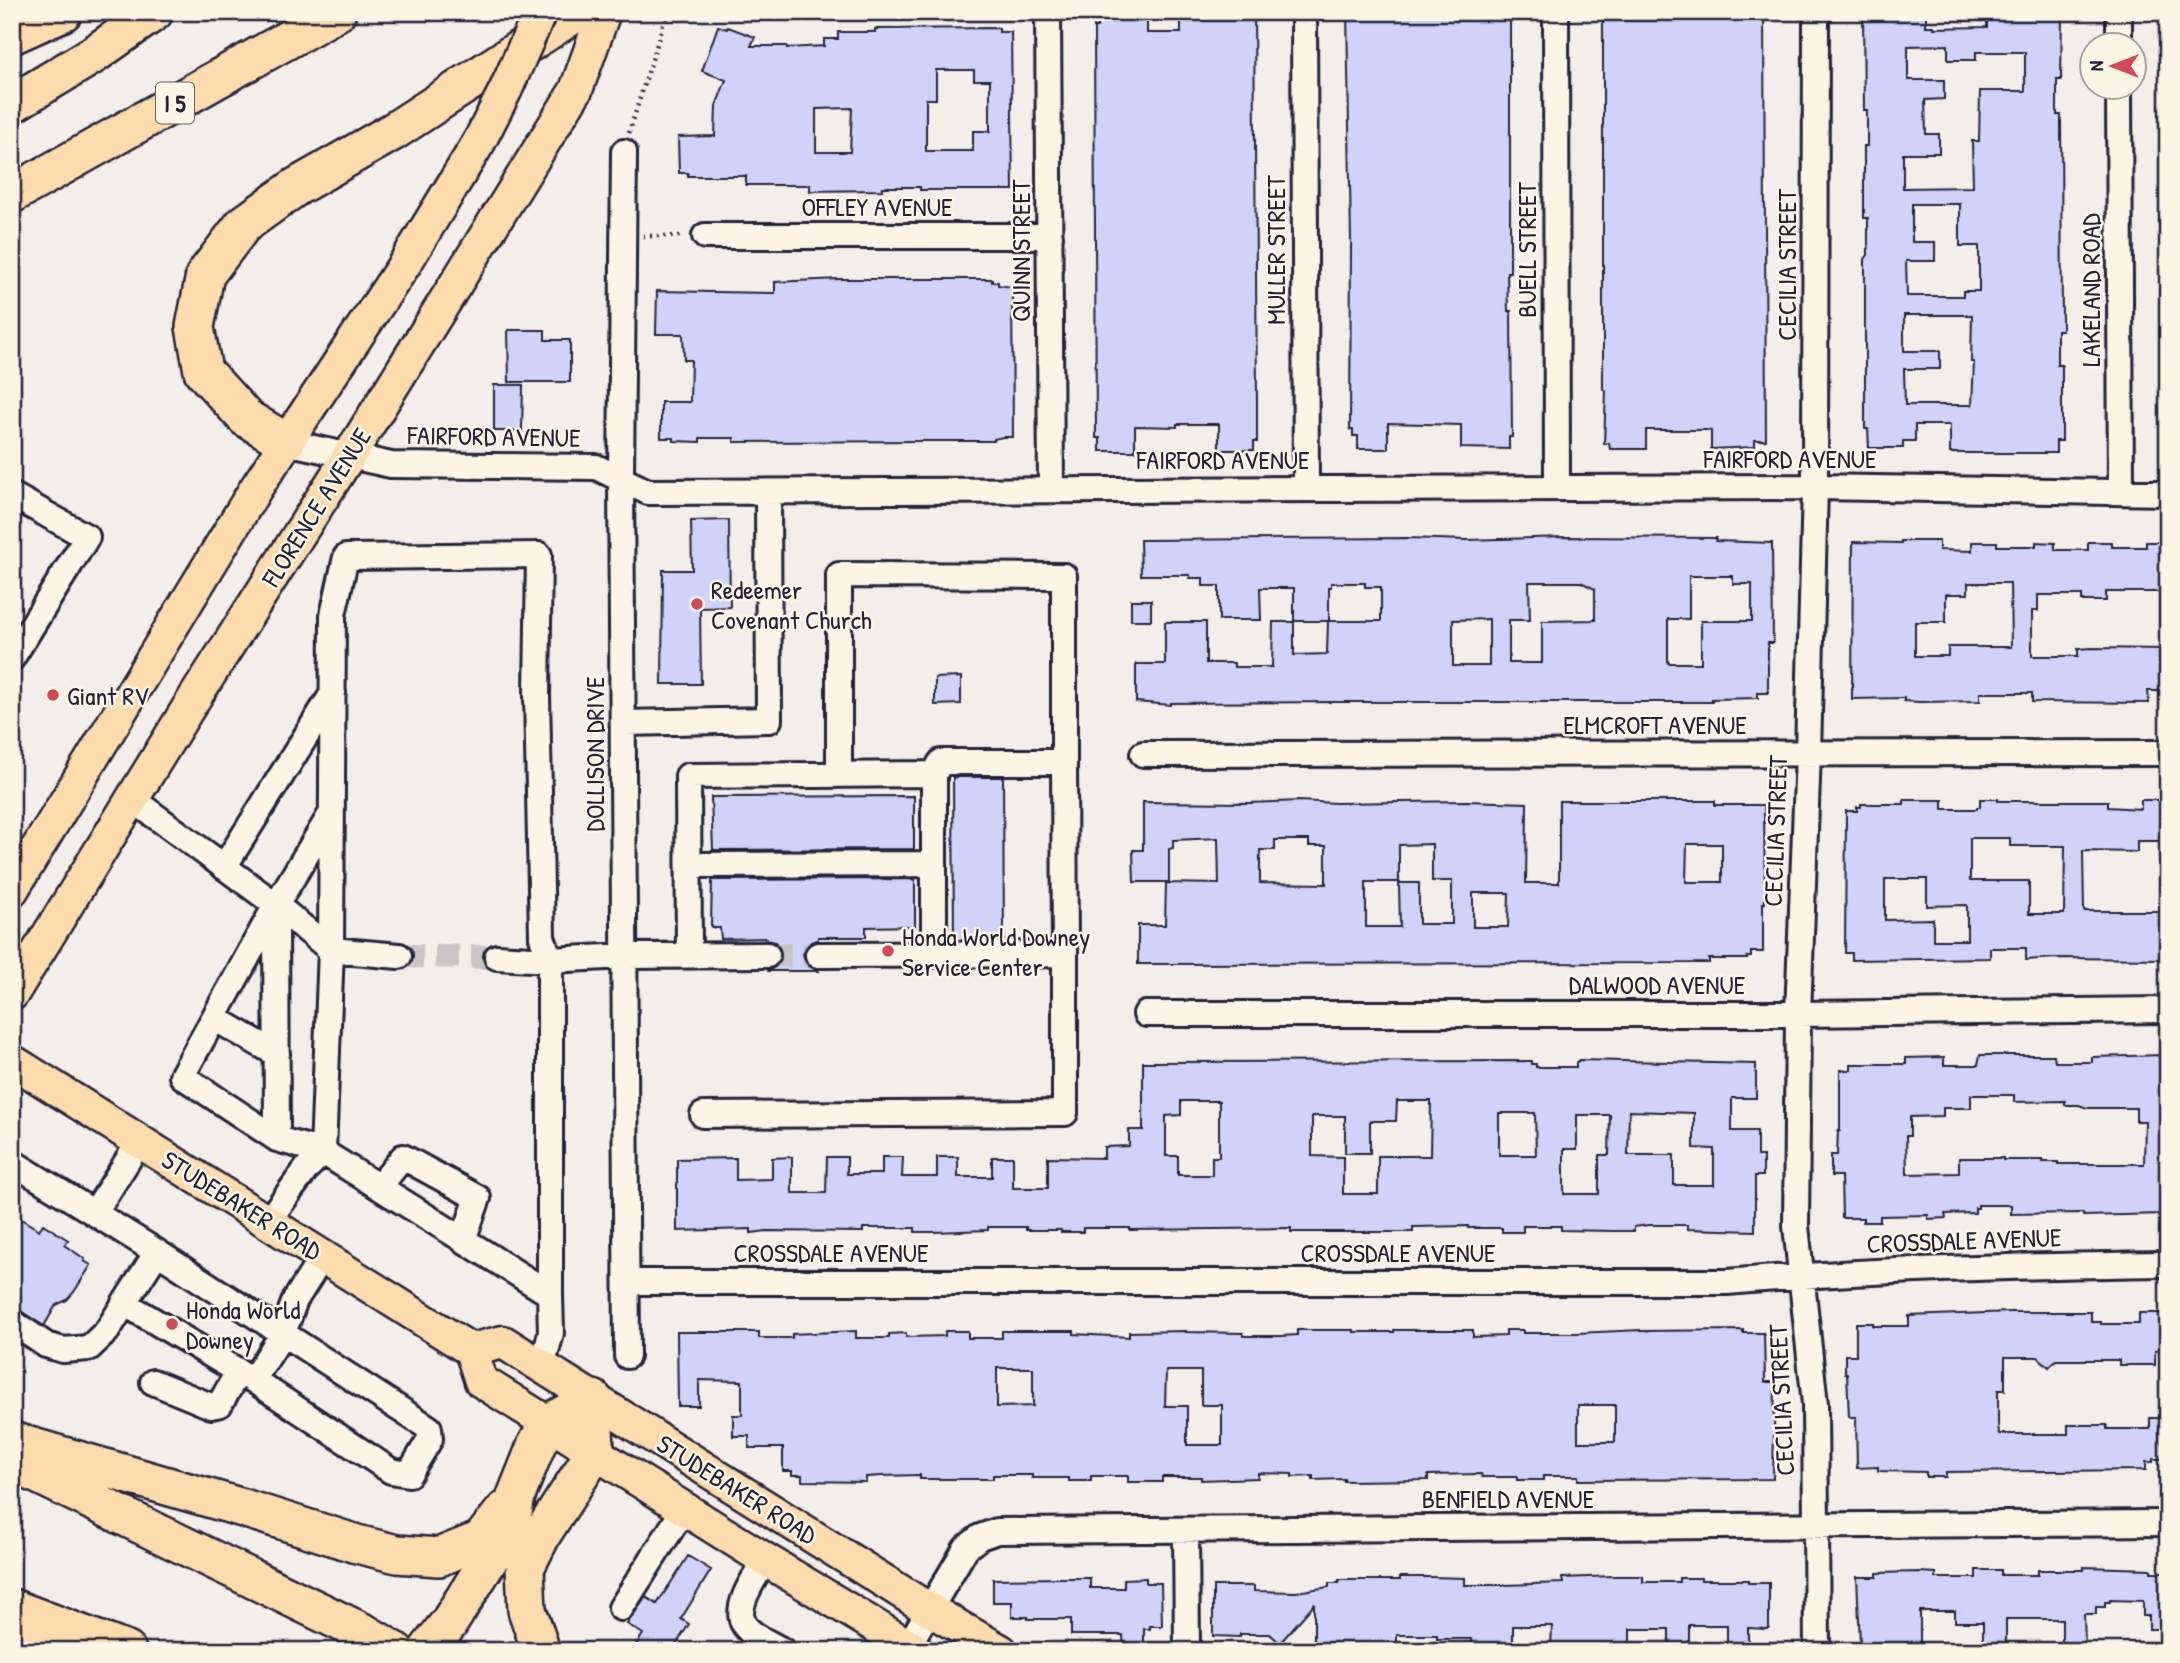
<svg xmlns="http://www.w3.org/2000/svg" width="2180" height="1663" viewBox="0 0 2180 1663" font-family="'Patrick Hand',sans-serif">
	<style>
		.building { fill: #d0d2fa; stroke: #22223b; stroke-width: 2; fill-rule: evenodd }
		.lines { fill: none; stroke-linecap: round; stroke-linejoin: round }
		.minor-tunnel { stroke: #c9c5c6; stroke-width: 24; stroke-dasharray: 24 12; stroke-linecap: butt }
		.minor-casing { stroke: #22223b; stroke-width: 30 }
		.major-casing { stroke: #22223b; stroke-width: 37 }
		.highway-casing { stroke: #22223b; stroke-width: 42 }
		.path { stroke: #22223b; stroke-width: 4.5; stroke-dasharray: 2 5; stroke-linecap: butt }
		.minor { stroke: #fcf5e5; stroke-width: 24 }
		.major { stroke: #fcdcac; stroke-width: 32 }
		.highway { stroke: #fcdcac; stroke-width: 37 }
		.major-bridge-casing { stroke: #22223b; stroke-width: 37; stroke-linecap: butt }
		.major-bridge { stroke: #fcdcac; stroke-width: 32 }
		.poi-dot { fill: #d1495b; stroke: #fcf5e5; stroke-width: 2.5 }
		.labels { text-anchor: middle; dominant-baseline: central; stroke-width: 5; stroke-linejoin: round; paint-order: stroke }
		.shield { fill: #fcf5e5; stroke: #63616e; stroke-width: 2 }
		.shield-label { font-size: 24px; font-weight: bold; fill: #22223b }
		.street-label { font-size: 26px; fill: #22223b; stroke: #fcf5e5 }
		.poi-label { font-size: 26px; fill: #22223b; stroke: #fcf5e5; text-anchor: start }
	</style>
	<rect width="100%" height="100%" fill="#f3eee9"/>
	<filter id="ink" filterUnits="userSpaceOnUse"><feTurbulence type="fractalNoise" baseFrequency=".0143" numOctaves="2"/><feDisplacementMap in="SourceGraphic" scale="14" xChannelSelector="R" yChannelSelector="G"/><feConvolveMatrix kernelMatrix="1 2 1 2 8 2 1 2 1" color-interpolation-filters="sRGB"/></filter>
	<g filter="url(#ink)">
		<path class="building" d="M1102 12H1147V33H1181V12H1254L1257 400V442H1254V450H1219V424H1177V427L1135 426V451H1100V438H1096L1094 27H1097V21H1102Z
			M1347 12H1510V272H1507L1508 311H1511L1512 437H1509V449L1461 448V425L1388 423V449H1358V436H1353V430H1350L1351 241Z
			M1603 12H1764L1766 440H1755V447L1711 449V431L1707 430H1646V449H1610L1609 443 1604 444 1606 391 1603 389Z
			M1863 12H1926V26H1934V28L1987 27V16H2000V15H2062L2061 80H2057V115H2061L2062 330H2057V365H2062V441H2056V453H1950V425H1915V441H1903V448H1869L1868 429H1865V259L1868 255V218H1864V146H1867V110H1864ZM1948 45V60H1976V52H2025V91H1980L1979 141H1972L1973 187 1903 188V153H1939V134H1926L1925 100 1944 99V80H1908V46ZM1912 204H1960V246H1979V291H1963V296H1907L1906 261H1935V242H1912ZM1904 315H1972L1971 362H1974L1972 405H1905L1904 369H1940V351H1904Z
			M718 26 727 29 728 27 755 37 751 46H787V48L824 46V39H838V32H875V29L999 28V32H1011L1013 190H920V187H882V190L810 191V185H746V176H688V173H679L678 137 715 136 716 106 726 80 702 71ZM936 70H974V80H990V131H973V151H926V99H936ZM852 108 850 152H816V109Z
			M839 279H992V282H998V285L1012 287 1013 437H1003L994 439V441H924L734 442V438H700V442L674 441V438H661V402H690L691 360H684L683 334H656L657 291 775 293V282Z
			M508 330H545V340H570V382H509Z
			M494 385H523L522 431H494Z
			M729 520 730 607 700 608 701 684H662L663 570H692L691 521Z
			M1566 537 1716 538V541L1772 543 1773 643H1768V693H1758V698L1712 699V702H1337L1171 703V705L1136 702V664H1165V622H1206V663H1234V667H1272L1273 622H1294V655L1327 654 1328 621H1294V588H1260L1261 620H1219V586H1203V578H1190V575H1141L1140 540 1408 538 1466 540ZM1689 576H1733V584H1752V621H1701V663H1668V619H1689ZM1529 582H1581L1595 589V620L1542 621V663H1509V620H1530ZM1331 583H1365V587H1381V621H1329V587H1331ZM1489 619V666H1453V620Z
			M1901 541H1939V550L1972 551V542H1997V546H2036V542L2055 543V550H2088V542H2112V547H2146V542H2165L2164 592H2106V601H2082V595H2038V611H2032V656H2078V649L2091 648 2163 649 2164 691H2148L2149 703 2032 702V693H1980V701L1919 702 1904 701V698L1852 699 1853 542 1901 543ZM1968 583H2010L2011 647H1948V656H1915V622H1946V594H1968Z
			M1131 600H1151V620H1131Z
			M961 677V704L935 705V678Z
			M953 777H1003L1004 939 954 940Z
			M914 796V849L713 850 711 797Z
			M1980 799H1998V801H2108V807L2141 809V800H2165V814H2168V841H2137V852L2083 851 2084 911H2160V923H2166V959L2056 958 2026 960V948H1990V958L1852 960V953H1845L1846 811H1857V807H1861V804H1904V800H1943V809H1977V807H1980ZM1970 838H2010V846H2065L2064 914H2029V881H1970ZM1885 879H1927V906L1967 905V940H1933V919L1885 920Z
			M1299 801 1336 803 1466 801 1527 803 1526 883H1559V801H1715V805H1764L1765 903H1763V952H1751V957H1747V959H1709V963L1138 964V925H1165L1166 883 1219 884 1218 838 1173 840V848L1169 849V882H1134L1133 850H1143V802L1249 803ZM1275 840H1309V846H1326V884L1260 883V850H1275ZM1432 844V881H1452V924H1419V883H1399L1400 927H1366V882H1399V845ZM1687 844H1722V882H1686ZM1473 893H1509L1508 927H1473Z
			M915 879V926L866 927V937H818V940L811 942 806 947 803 954 806 963 818 971H767L775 967 780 962 782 956 780 948 775 942 767 940V938L721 939 720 928H713L711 925 712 880Z
			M1980 1055H2054L2055 1062H2092V1057L2164 1055V1094H2166L2168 1146V1157H2165V1214L2083 1216V1213L2011 1214V1205H1978V1208H1975V1213L1945 1214 1946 1218 1928 1219V1215L1880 1216V1222H1863V1218H1842L1841 1176H1831V1155H1837L1838 1131H1840V1070H1851V1064H1906V1058L1944 1057V1065H1978ZM1971 1095H2014V1102L2065 1101V1105H2079L2087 1108H2136V1121H2145L2144 1164H2058V1162H2043V1160H2003V1158H1959V1173L1907 1174 1906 1136H1910V1117L1943 1116V1108H1971Z
			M1580 1060 1756 1064V1098H1732V1131H1757V1156H1763V1176H1755V1231L1687 1229V1225H1649L1634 1227V1231H1612L1561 1230V1226H1523V1232H1502V1228H1468V1226L1413 1227V1232H1291V1228L1130 1230V1228H1083V1232H1061V1230H1026V1227H988V1230L934 1232H915V1228H863V1232L767 1231 751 1233V1229L677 1231V1159L736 1158V1180L772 1179V1158L792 1157V1193H826L827 1157H847V1174H882V1157H903L902 1177H937V1157H958V1177H992V1157H1013V1188H1048V1157L1104 1158V1147L1129 1146V1130H1143V1062L1532 1061V1064H1536V1067H1576V1062ZM1181 1101H1219V1157H1212V1175H1178V1156H1166V1116L1181 1115ZM1397 1101H1431L1430 1156H1378V1194H1343V1157L1312 1156V1116H1345V1153H1370V1121H1396ZM1629 1111 1694 1113V1148L1714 1149V1185H1674V1155H1628ZM1499 1113H1535L1536 1155H1499ZM1577 1115H1610L1609 1155H1599V1194H1564V1149H1577Z
			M18 1217 39 1230 43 1224 68 1240 64 1245 85 1259 84 1261 91 1265 74 1292 67 1300 56 1305 44 1326 12 1306V1227Z
			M2011 1312H2091V1322H2101V1324H2139V1313H2165V1351H2155V1365H2119V1360H2056L2049 1367 2038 1357H2005V1390H1998V1424L1999 1434H2068V1425H2107V1429H2150V1418H2167V1459H2153V1462H2146V1470L1946 1472V1477H1926V1472L1878 1471V1467L1857 1468 1856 1417H1849L1847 1373H1845V1355H1856V1323H1873V1326H1909V1316Z
			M1297 1330H1354V1332H1394V1330H1473V1337L1506 1336V1330H1523V1333H1577L1640 1330V1331L1743 1330V1333H1764L1765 1382H1775L1773 1479 1578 1480V1476H1543V1480H1517V1477H1482L1481 1474 1428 1475V1480L1344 1481V1479L1313 1480V1476L1292 1477V1474L1258 1473V1478L1201 1480V1477H1162V1482H1128V1476H1091V1481H1069V1478H1032V1475H993V1479H920V1475L881 1476 866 1477V1482L802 1481V1475H792V1471H783V1448H749V1436H733V1415H742V1381L699 1380V1406H678L677 1332H759V1338H792V1334L856 1331V1338H889V1334L906 1333V1337L945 1336V1331H968V1338H1002V1331H1074V1334L1129 1337V1332L1186 1331V1332L1243 1333V1336H1282L1297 1335ZM997 1368H1033V1406L997 1407ZM1166 1371H1201V1405H1222V1445H1187V1406H1165ZM1578 1405H1615V1442H1578Z
			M688 1556 711 1570 681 1619 689 1624 672 1651H645L636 1645 643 1634 627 1624 646 1597 657 1604Z
			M2084 1567 2151 1569V1572H2166V1629H2149V1616H2143V1601L2110 1600V1602H2105V1607H2096V1614H2084L2085 1644H2062V1619H2006V1644H1983V1622H1955V1611H1920V1643H1860L1857 1577H1877V1573L1920 1572 1936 1573V1578H1976V1570H2001V1575H2038V1570H2084Z
			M1615 1576H1643V1582H1679V1578H1701V1580H1748V1583H1769V1627L1767 1629 1748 1628V1648H1727V1625H1689V1649H1669V1629H1630V1648H1551L1552 1626H1513V1649H1472V1639H1437V1635H1397V1651L1323 1649V1647H1314V1604L1280 1643 1270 1634H1240V1637L1213 1636V1586H1254V1591L1296 1592 1329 1587V1583H1339V1580H1400V1577H1431L1465 1578V1585H1503L1563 1583 1562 1578Z
			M1064 1578H1090V1588H1124V1579L1146 1578V1583H1161L1162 1626H1150V1629H1144V1649L1124 1650 1123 1635H1071V1619H1028V1617H1012V1602H993V1579Z"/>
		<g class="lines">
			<path class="minor-tunnel" d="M767 955H818
				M399 956 497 957"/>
			<g class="minor-casing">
				<path id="minor" d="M1048 12 1051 489
					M1304 12 1306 488
					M1556 12 1557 488
					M1816 12 1815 487 1808 753 1798 1014 1796 1226 1815 1404 1817 1651
					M2119 12V46
					M2119 88 2121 492
					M624 152 621 480 627 1356
					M705 236H1050
					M286 442 391 465 596 467 648 492 1815 487 2168 493
					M12 495 87 537 12 658
					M624 723 769 720 768 492
					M1143 754 2168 753
					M839 774V575L1064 576V762
					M934 774 941 762H1064L1065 954
					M132 799 276 905 331 950 333 615 346 557 539 555 537 695 542 937 550 960 625 956 767 955
					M689 865 934 864
					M224 867 333 693
					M276 909 277 1139
					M689 955 688 776 934 774V954
					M399 956 331 950 323 1152 550 1294V960L497 957
					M1146 1014H1798L2168 1010
					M214 1018 277 1054
					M703 1115 1065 1113V954L818 955
					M12 1162 157 1252 107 1331 89 1348 63 1350 46 1345 12 1322
					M379 1187 403 1157 478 1198 463 1240
					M95 1212 140 1141
					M268 1221 307 1168 323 1152 277 1139 182 1076 276 905 331 814
					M628 1282H1727C1873 1269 2021 1266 2168 1264
					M124 1303 253 1380 391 1471 409 1474 430 1439 429 1428 157 1252
					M542 1367 551 1333 550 1294
					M253 1380 283 1333 295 1300 323 1256
					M153 1382 211 1406 220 1404 238 1372
					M1186 1530 1187 1651
					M766 1560C756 1575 732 1608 745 1626 753 1637 772 1644 783 1651
					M621 1608 684 1509
					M905 1651 966 1548 980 1537 997 1531 2168 1523"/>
			</g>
			<g class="major-casing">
				<path id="major" d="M12 890 256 488 404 265 479 142
					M12 994 190 705 349 456 576 90 604 12
					M12 1061 471 1350 481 1381 766 1560 917 1651
					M471 1350 503 1342 930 1610 1001 1651"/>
			</g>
			<g class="highway-casing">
				<path id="highway" d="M12 35 63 12
					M12 104 93 55 154 12
					M12 194 337 12
					M286 442 246 418 203 371 195 327 205 275 243 225 296 187 394 131 577 12
					M12 1441 243 1508 357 1544 397 1554 439 1557 481 1540 504 1511
					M12 1462 366 1634 395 1651
					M12 1608 127 1651
					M12 1638 42 1651
					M427 1651 449 1623 511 1524 516 1496 536 1446 548 1423 593 1399 595 1452 542 1534 525 1568 527 1610 541 1651"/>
			</g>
			<path class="path" d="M629 133 663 25 671 12
				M643 236H683"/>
			<use href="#minor" class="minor"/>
			<use href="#major" class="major"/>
			<use href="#highway" class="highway"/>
			<g class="major-bridge-casing">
				<path id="major-bridge" d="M479 142 506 89 540 12"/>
			</g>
			<use href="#major-bridge" class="major-bridge"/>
		</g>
	</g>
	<g class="poi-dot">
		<circle cx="697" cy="604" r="7"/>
		<circle cx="53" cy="695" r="7"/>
		<circle cx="888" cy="951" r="7"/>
		<circle cx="172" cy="1324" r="7"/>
	</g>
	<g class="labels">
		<rect class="shield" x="156" y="82.5" width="38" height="41" rx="5"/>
		<g class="shield-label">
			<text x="175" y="103">I 5</text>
		</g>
		<g class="street-label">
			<text x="877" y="206">OFFLEY AVENUE</text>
			<text transform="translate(1275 250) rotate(-90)">MULLER STREET</text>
			<text transform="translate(1526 250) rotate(-90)">BUELL STREET</text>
			<text transform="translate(1020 251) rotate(-90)">QUINN STREET</text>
			<text transform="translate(1786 265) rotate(-90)">CECILIA STREET</text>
			<text transform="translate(2090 290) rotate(-90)">LAKELAND ROAD</text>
			<text transform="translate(494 436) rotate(1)">FAIRFORD AVENUE</text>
			<text x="1790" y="458">FAIRFORD AVENUE</text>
			<text x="1223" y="459">FAIRFORD AVENUE</text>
			<text transform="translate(316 507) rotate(-58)">FLORENCE AVENUE</text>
			<text x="1655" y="724">ELMCROFT AVENUE</text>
			<text transform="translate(594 754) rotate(-90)">DOLLISON DRIVE</text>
			<text transform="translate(1775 831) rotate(-88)">CECILIA STREET</text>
			<text x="1657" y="984">DALWOOD AVENUE</text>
			<text transform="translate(242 1205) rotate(32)">STUDEBAKER ROAD</text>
			<text transform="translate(1964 1240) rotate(-2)">CROSSDALE AVENUE</text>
			<text x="831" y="1252">CROSSDALE AVENUE</text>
			<text x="1398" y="1252">CROSSDALE AVENUE</text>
			<text transform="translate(1781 1400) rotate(-93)">CECILIA STREET</text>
			<text transform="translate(737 1489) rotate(32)">STUDEBAKER ROAD</text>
			<text x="1508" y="1498">BENFIELD AVENUE</text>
		</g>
		<g class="poi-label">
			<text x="711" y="589">Redeemer<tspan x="711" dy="30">Covenant Church</tspan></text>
			<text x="67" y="695">Giant RV</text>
			<text x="902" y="936">Honda World Downey<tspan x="902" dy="30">Service Center</tspan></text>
			<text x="186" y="1309">Honda World<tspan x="186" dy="30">Downey</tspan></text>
		</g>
	</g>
	<rect width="2180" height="1663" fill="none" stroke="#fcf5e5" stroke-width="42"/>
	<rect x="21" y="21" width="2138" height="1621" fill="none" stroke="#22223b" stroke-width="2.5" filter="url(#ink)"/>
	<g transform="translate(2113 66) rotate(270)"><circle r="33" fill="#fcf5e5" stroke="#a5a1a1" stroke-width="2"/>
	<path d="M0-5L12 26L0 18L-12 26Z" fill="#d1495b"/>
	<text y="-10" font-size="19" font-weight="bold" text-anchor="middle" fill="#22223b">N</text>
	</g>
</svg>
